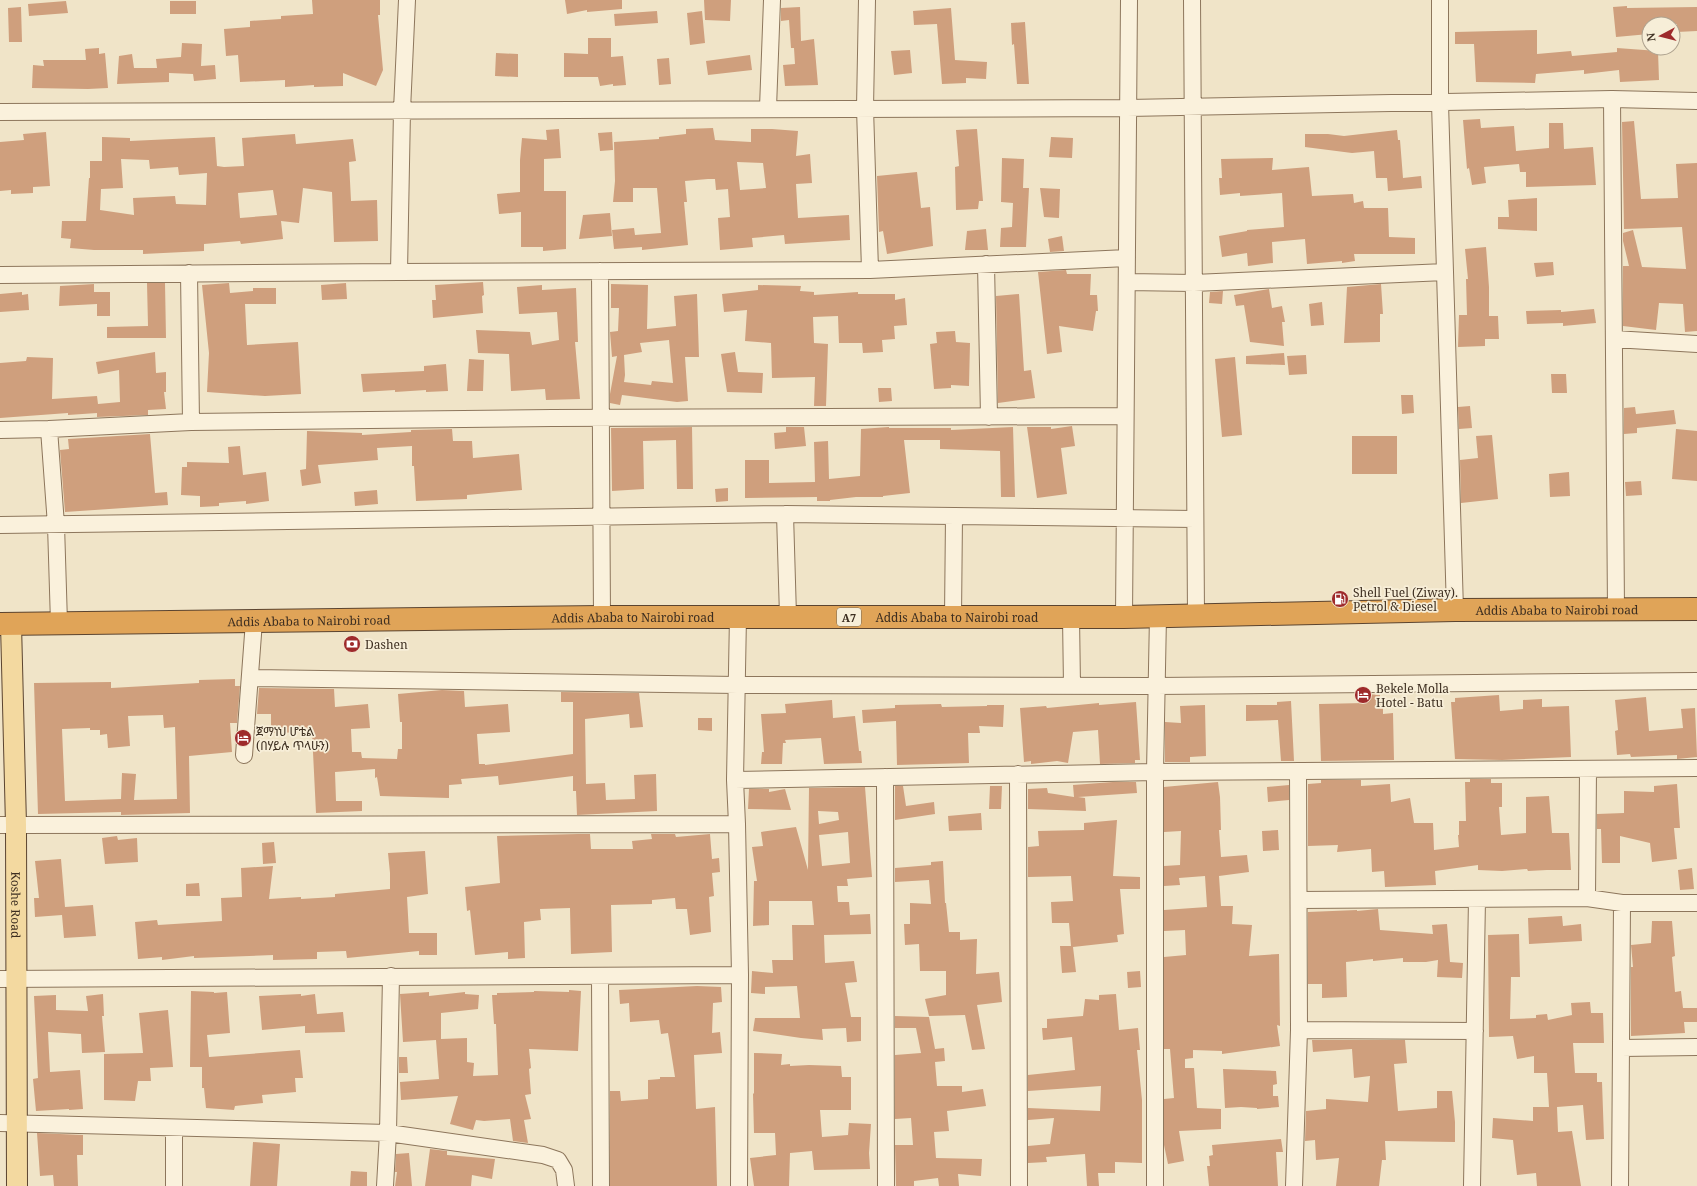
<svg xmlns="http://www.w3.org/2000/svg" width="1697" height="1186" viewBox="0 0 1697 1186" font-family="'Noto Serif','Noto Sans Ethiopic',serif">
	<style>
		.building { fill: #cf9f7d; fill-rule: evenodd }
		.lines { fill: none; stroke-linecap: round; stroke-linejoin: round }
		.minor-casing { stroke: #8d765c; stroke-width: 18 }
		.major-casing { stroke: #5b4430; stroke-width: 22 }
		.highway-casing { stroke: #5b4430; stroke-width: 24 }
		.minor { stroke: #faf1dc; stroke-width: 16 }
		.major { stroke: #f3d9a0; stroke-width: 20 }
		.highway { stroke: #e0a458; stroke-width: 22 }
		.labels { text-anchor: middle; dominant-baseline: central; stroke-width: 3.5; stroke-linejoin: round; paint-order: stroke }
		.shield { fill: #f7eed8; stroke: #756857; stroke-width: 1 }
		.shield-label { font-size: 11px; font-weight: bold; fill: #3d2e20 }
		.poi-label { font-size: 12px; fill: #3d2e20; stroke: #f7eed8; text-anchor: start }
		.street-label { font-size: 12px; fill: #3d2e20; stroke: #f7eed8 }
	</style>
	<rect width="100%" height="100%" fill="#f0e4c8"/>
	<path class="building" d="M312 0H380V15H378L383 70 376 86 343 73V86L314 87V85L285 87V80L240 82 238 55 226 56 224 29 250 27V21L281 19V16L313 14Z
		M565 0H622V9L587 12V10L567 14Z
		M704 0H731L730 21 705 20Z
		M66 1 68 13 29 16 28 4Z
		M170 1H196V14H170Z
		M1627 6V8L1697 7V31L1677 32V24H1649V34L1616 37 1613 7Z
		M21 7 22 42H9L8 8Z
		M800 7 801 41 814 39 818 85 785 86 783 65 795 64 794 48H791L789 20 781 21V8Z
		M951 8 955 60 987 62 986 79 966 78V83L942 84 937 24 914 25 913 11Z
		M657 11 658 23 615 26 614 14Z
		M702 11 705 43 690 45 687 13Z
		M1025 22 1029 84H1017L1014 44 1012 45 1011 23Z
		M1537 30V54L1571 51 1572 56 1617 52V48L1658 51 1659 80 1620 82 1619 70 1584 74V70L1536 74 1535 83 1476 82 1474 44H1455V32Z
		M588 38H611V57L623 56 626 85 613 86V84L600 86 598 77H564V53L588 54Z
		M182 43 202 44 201 66 215 65 216 79 194 81 193 74 169 73V82L117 84 119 56 132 54 134 68H157L156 59 181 57Z
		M99 48V54L105 53 108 88 88 89 32 88 33 65 44 66 43 60H86L85 49Z
		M910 50 912 73 894 75 891 51Z
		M496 53 518 54V77L495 76Z
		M750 55 752 70 708 75 706 61Z
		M669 58 671 84 659 85 657 59Z
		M1480 119 1481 128 1514 126 1516 151 1549 148V123H1563L1564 149 1593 147 1596 185 1526 187V172H1520L1519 164 1484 167 1486 183 1472 185 1469 168 1467 169 1463 120Z
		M1634 121 1641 199 1678 198 1676 164 1697 163V331L1685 332 1683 304 1659 303 1656 330 1623 326V266H1629L1623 241V233L1633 230 1642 267 1686 269 1682 227 1624 229 1622 122Z
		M713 128 715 140 751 142V129H772L798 131 796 156 810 154 812 183 796 184 798 218 849 215 850 240 785 244 784 235 752 238 753 247 720 250 718 218 730 217 728 189 716 190 715 179H708L685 181 687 202H684L688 245 642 250V247L614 249 612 230 634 228 635 235 661 233 657 188H633V202H613L615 181 614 142 659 139V137L686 134V129ZM737 162 763 163 766 188 740 190Z
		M559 129 561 158 544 159V191H566V249L543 251V247H521V212L499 214 497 194 520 192V160L522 138 547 140 546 130Z
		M977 129 983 201H979L978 209 956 210 955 167 959 166 956 130Z
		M1397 130 1398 140H1400L1403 178 1421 176 1422 188 1388 191 1387 178H1376L1374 151 1352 153 1305 147V134H1328L1344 136Z
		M46 132 50 186 33 187V193L11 194V190L0 191V142L24 140 23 134Z
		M612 132 613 150 600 151 598 133Z
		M295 134 296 144 353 139 356 161 349 162 351 201 377 200 378 241 334 242 332 192 303 188 299 223 281 221 283 239 241 244 240 241 204 244V251L143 254V250H94L70 248 71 239 61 238 62 221H86L89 178H90V161H102V137L130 138V141L215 137 217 166 224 167 244 166 242 138ZM121 159 149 160 150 169 178 167 179 175 207 173 206 205 176 204 175 196 133 198 134 215 100 210 101 189 123 188ZM273 190 277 215 240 218 238 193Z
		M1051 137 1073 138 1072 158 1049 157Z
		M1002 158 1024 159 1023 188H1029L1026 247H1000L1001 228 1012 227 1013 203 1001 202Z
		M1273 158 1272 170 1309 167 1312 196 1353 194 1354 203 1363 201 1364 208H1388L1389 237 1415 238V254H1354L1355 261 1342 263V261L1307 264 1305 239 1272 242 1273 263 1248 266 1247 253 1222 257 1219 236 1247 231V230L1284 227 1282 193 1240 196V193L1220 195 1219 178H1222L1221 159Z
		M917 172 921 208 930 207 933 246 887 254 883 231 879 232 877 176Z
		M1040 188 1060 189 1059 218 1044 217Z
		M1537 198V231L1498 229V217H1509L1508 200Z
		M610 213 612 236 579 239 583 215Z
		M986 229 988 250H965L967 231Z
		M1062 236 1064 251 1050 252 1048 239Z
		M1486 247 1489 287V316H1498L1499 339H1485V346L1458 347 1459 315H1467L1466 279H1468L1465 249Z
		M1553 262 1554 275 1536 277 1534 263Z
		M1066 270 1067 274H1091L1090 295H1097L1098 311H1096L1093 331 1059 326 1062 352 1047 354 1038 272Z
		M483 282 484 295 482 296 483 313 433 318 432 300H436L435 285Z
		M147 283H165L166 338H107V327L148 326Z
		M229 283 230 293 253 291V288H276V304H245L247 345 298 342 301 394 265 396 207 392 209 353 202 285Z
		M346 283 347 299 322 300 321 285Z
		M94 284V292H110V316H97V304L59 306 60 286Z
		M611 284 648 285 647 329 676 326 674 296 697 294 699 357H685L688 401 677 402 622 395 620 405 610 403V394L617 356 612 357 610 332 618 331 619 308H611ZM669 340 673 383 652 381 651 385 624 382 625 375 624 355 642 352 640 343Z
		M1381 284 1383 314H1380V342L1344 343 1347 287Z
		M542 285V290L576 288 578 342H575L580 399 546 400 545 389 511 391 509 354 478 353 476 330 530 332 532 345 559 340 557 312 519 314 517 287Z
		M758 285 801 286 800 291 814 292V295L858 292V294H895V300L905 298 907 325 894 326 895 339 882 340 883 352 863 353 862 343H839L838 316 813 317 814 343 828 344 826 406H814L815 377 772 378 771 343 745 341 747 310 724 312 722 294 758 290Z
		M1269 289 1272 308 1282 306 1285 322H1282L1284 346 1250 342 1244 305 1236 306 1234 295Z
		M1223 291 1222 304 1209 303 1210 292Z
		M22 292V295L28 294 29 310 0 312V294Z
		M1019 294 1024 371 1031 370 1035 398 998 403 996 296Z
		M1322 302 1324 325 1311 326 1309 304Z
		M1594 309 1596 323 1563 326V323L1527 324 1526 311 1561 310V312Z
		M955 331 956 342 970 343 969 386 951 385V388L934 389 930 344 937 343 936 332Z
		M155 352 156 373 166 372V392H164L166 409 148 410V415L97 417V413L68 415V413L0 418V363L26 361 27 357 53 358 52 399 97 396 98 404 120 402 119 370 98 374 96 362Z
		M735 352 738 372 763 373 762 393 727 392 721 354Z
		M1284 353 1285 365 1246 364V356Z
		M1306 355 1307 374 1289 375 1287 356Z
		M1235 357 1242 435 1222 437 1215 359Z
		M469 359 484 360 483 391H467Z
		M446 364 448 391 426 392V390L395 392V390L363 392 361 374 424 371V366Z
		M1551 374H1566L1567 393H1552Z
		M878 388H891L892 401 879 402Z
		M1401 395H1413L1414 413 1402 414Z
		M1470 406 1472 428 1459 429 1458 407Z
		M1635 407 1636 414 1674 410 1676 424 1637 428V433L1624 434V408Z
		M1072 426 1075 446 1061 448 1067 494 1037 498 1027 427H1051V429Z
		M692 427 693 489H677L676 440 643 441 644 489 612 491 611 428Z
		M786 427H804L806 446 775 449 774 433 786 432Z
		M889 427V428H951V430L1013 427 1015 497H1001L1000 451 940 449V440H904L910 493 883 496V497H856L830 500V501H817V497L745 498V460H769V483L815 482 814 442 828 441 829 479 860 476 861 429Z
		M452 429 453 441H472L473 458 519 454 522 490 467 495V499L416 501 414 466H412V446L377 448 378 460 318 465 321 483 302 486 300 470 306 469 307 431 362 433V435L411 432V430Z
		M1676 429 1697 431V481L1672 479Z
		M150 434 155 493 167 492 168 505 65 512 60 450 69 449 68 439Z
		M1492 435 1498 499 1461 503 1460 460 1478 458 1476 436Z
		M1352 436H1397V474H1352Z
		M240 446 243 475 266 472 269 501 246 504V501L219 503V506L200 507V496L181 495 182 467H187V462L229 463 228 447Z
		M1569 472 1570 496 1550 497 1549 474Z
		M1641 481 1642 495 1626 496 1625 482Z
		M728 488V501L716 502 715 489Z
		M377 490 378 504 355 506 354 492Z
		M235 679V686H240L237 723H230L232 752 189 756 190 813 121 815V812L38 814 34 683 111 682V688L199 683V680ZM163 715 164 728 175 727 177 799 134 800 136 774 122 773 121 799 65 801 62 729 90 728V730H100V735L107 734 108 748 130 746 128 716Z
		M259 688 334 689 335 707 368 704 370 728 351 729 352 752H361L362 758 397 759 398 749H402V722H400L398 694 442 690 464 691 465 707 508 704 510 732 477 734 479 764H485V765L573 754V702H561V692L639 693 643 727 630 728 629 714 585 719 586 784 605 783 606 800 635 799 634 775 656 774 657 811 577 815 576 791H573V776L499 785 498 776 461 779 462 784 449 785V798L380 796 377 777 375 778V769L335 772 336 801H362V811L316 813 312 732 271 733V714H257Z
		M1365 694 1380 695V704H1383V714L1393 713 1394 760 1321 761 1319 704 1365 703Z
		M1499 695 1500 711 1523 709V700L1542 699V707L1569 706 1571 757 1502 760 1455 759 1451 702H1455V698Z
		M1646 697 1649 731 1683 728 1681 709 1695 708 1697 757 1677 759V755L1631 757 1630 754 1617 755 1615 731 1618 730 1615 700Z
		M832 700 833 718 855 716 859 751H861L862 763 824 764 821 738 785 740 786 743H783L782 764H761L762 752H764L761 714 786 713 785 704Z
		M1291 701 1294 761H1281L1278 720 1246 721V705H1277V702Z
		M1136 702 1140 760H1135V763L1100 764 1098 730 1073 732 1068 763 1057 761 1031 764V761L1024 762 1020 708 1046 706 1047 708 1099 703V705Z
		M941 704 942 707 987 706V705H1004L1003 727 979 726 980 733H968L969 763 897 765 896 721 863 723 862 710 895 708V705Z
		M1205 705 1206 756 1190 757V762H1165V722L1181 723 1180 706Z
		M698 718H712V731L698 730Z
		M1470 779H1491V783H1502V807H1499L1501 835 1526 833V797L1549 796 1552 833H1569L1571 870H1547L1528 871 1527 869 1502 871 1478 870V865L1435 871 1436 885 1385 887 1384 871 1372 872 1371 849 1337 852 1338 845 1308 846V784L1321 783V780H1361V786L1390 784 1391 802 1410 798 1414 823H1433L1434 850 1459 847 1458 835H1459V821H1466L1465 782H1470Z
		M1113 782H1136L1137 793 1078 797 1085 798 1086 811 1028 809V789L1047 788 1048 793 1074 797 1073 785Z
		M1218 782 1220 797 1221 830H1219L1221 857 1247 855 1249 872 1219 876 1221 906H1233L1232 924 1252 925 1249 956 1279 954 1280 1026 1277 1025 1280 1046 1222 1054V1051L1193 1050V1058L1185 1059V1068H1194L1197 1108 1221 1109V1129L1179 1131 1184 1161 1168 1164 1164 1145V1099L1174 1098 1170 1049H1164V957L1186 955 1185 930 1164 931V910L1207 907 1205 876 1179 878 1180 885 1164 886V866L1180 865 1181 831 1164 832V787Z
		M1677 784 1680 828H1674L1677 859 1652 862 1650 843 1620 836V863H1602L1601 829H1597V814L1624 813V791L1654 792V786Z
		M1289 785V800L1268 802 1267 787Z
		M895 786H903L906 806 934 802 935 814 895 820Z
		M990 786H1002L1001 809H989Z
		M865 787 872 877 847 879 848 886H837L838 902H849L850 915 870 914 871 934 824 935 825 963 854 961 857 982 845 983 851 1017H861V1041L847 1042 846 1028 822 1029 823 1040 801 1038 753 1031 755 1018H800L797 986 765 987V994L751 993 752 971 773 973 772 960H793L792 925H814L812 901H769V925L753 926 754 881H757L752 847 763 846 761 832 796 827 808 870 809 788ZM818 811 838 812 839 820 819 824ZM848 832 850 863 822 866 819 835Z
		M749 789H769V792L785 789 791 810 748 809Z
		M981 813 982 830 949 831 948 816Z
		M1117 820 1113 876 1140 877V889H1120L1124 934 1117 935 1118 942 1073 947 1076 972 1062 973 1060 946H1071L1069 923H1052L1051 902 1073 901 1071 876 1028 877V847L1039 846 1038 831 1084 830V823Z
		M1278 830 1279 850 1263 851 1262 831Z
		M578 834H590L591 849H633L632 841 652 839 651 834H675L676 837 710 834 712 859 719 858 720 872 712 873 714 896 709 897 711 932 690 935 687 909H676L675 898 652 900V904L611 905 612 952 571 954 570 908 540 909 541 920 524 922 525 958 508 959V952L475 955 470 910 467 911 465 887 500 883 497 836Z
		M117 836 118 840 137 838 138 862 105 864 102 838Z
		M274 842 276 863 263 864 262 843Z
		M425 851 428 894 407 897 409 933H437V955H419V951L347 958 346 951 317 952V959L273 960V955L194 958V956L162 960V957L138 959 135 922 157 920 158 925 222 921 221 898 242 897 241 868 273 866 269 899 301 897V899L335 897V894L390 889V873L388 853Z
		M61 859 65 907 93 905 96 936 64 938 62 915 35 917 34 898H39L35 861Z
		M943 861 945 903H946L949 932H960V940L977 939 976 974 999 972 1002 1002 977 1005 985 1049 972 1050 965 1015 929 1016 925 999 946 995V971H920L919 944 905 945 904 924H910V903L931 904 929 880 895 882V868L931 865V862Z
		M1692 868 1694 889 1680 890 1678 870Z
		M199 883 200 896H186V884Z
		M1378 909 1380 930 1433 934 1432 925 1447 924 1450 962 1463 963 1462 978 1437 977 1438 960 1426 962H1403V958L1373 961V959L1346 962 1347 997 1322 998V984H1308V912L1357 910V911Z
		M1562 916 1563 926 1581 924 1582 941 1529 944 1528 918Z
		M1652 921H1672L1675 956 1672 957 1675 992 1681 991 1683 1008H1697V1022H1684L1685 1033 1631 1036V967H1633L1631 945 1651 943Z
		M1519 934 1520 977H1511L1510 1019 1536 1018V1015L1547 1014 1548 1020 1572 1015 1571 1003 1590 1002 1591 1013H1603L1604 1043H1573L1575 1073H1597V1082H1602L1604 1139 1586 1140 1583 1105 1557 1107 1558 1132 1572 1131 1581 1186H1537L1536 1173 1517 1175 1513 1140 1492 1138 1493 1118 1533 1121V1107H1549L1547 1073H1534V1056L1517 1059 1513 1036 1489 1037 1488 935Z
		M1140 971 1141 987 1128 988 1127 972Z
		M697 986 721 987 722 1002 713 1003 712 1033 720 1032 722 1053 694 1055 696 1109 715 1107 717 1186H610V1091H620L621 1101 648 1099V1080L660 1079V1077H675L668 1033 661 1034 659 1020 630 1022 629 1003 620 1004 619 990Z
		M569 990 581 991 578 1051 529 1049 531 1068 529 1069 531 1094 525 1095 531 1119 524 1120 528 1143 513 1141 510 1119 484 1121 476 1120 473 1130 450 1124 458 1096 401 1100 400 1082 439 1079 436 1040 403 1042 400 994 429 992V996L465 992V994L479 995 478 1009 441 1013V1039L467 1038V1062L474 1063 473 1076 498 1075 496 1024H494L492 995H497V993L534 992V991L569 992Z
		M191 991 214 992V993L227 992 230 1033 207 1035 209 1057 300 1050 303 1078H295L296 1092 262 1095 263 1103 235 1106 234 1110 206 1108 204 1088H202V1067H190Z
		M103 994 104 1016H102L105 1052 82 1053 81 1034 48 1032 50 1072 80 1070 83 1109 69 1110V1109L36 1111 33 1079 38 1078 34 996 56 995V1010L88 1011 86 996Z
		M301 994V996L315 994 317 1014 343 1012 345 1032 305 1033V1026L262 1030 259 996Z
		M1116 994 1119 1030 1138 1028 1140 1050H1137L1142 1100V1163L1115 1162V1173H1098L1099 1186H1087L1085 1154 1046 1157 1047 1162 1028 1163V1146L1050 1144 1054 1118 1028 1120V1108L1100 1111 1101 1086 1028 1091V1075L1075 1070 1072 1037 1043 1040 1042 1028H1047V1019L1083 1016 1085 999 1099 1000V995Z
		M168 1010 173 1067 150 1068 151 1081H138L135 1101 104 1100V1054L143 1053 139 1013Z
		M895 1016 929 1017 935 1049 944 1048 945 1061 935 1062 937 1086H962V1092L983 1089 986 1106 947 1111 949 1131 934 1132 936 1158 982 1159 981 1176 958 1174 959 1186H939L938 1178 914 1181V1186H896L895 1145H913L911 1118 895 1119V1055L921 1053 916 1028H895Z
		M1312 1040H1405L1407 1063 1394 1064 1398 1111 1437 1108V1091H1452L1455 1122V1142L1385 1141 1386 1160H1382L1379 1186H1336L1339 1158 1316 1160 1315 1140 1305 1141 1306 1111 1326 1109V1099L1368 1102 1370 1076 1354 1078 1352 1049 1313 1052Z
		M754 1053 782 1054 781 1065 790 1064V1066L809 1065 841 1066 842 1077H851V1110H820L822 1137 848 1135 849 1123 871 1124 869 1153 870 1169 814 1170 812 1151 790 1153 789 1186H754L750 1158 776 1155 775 1133H754L753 1094 754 1093Z
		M399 1057H407L408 1073H399Z
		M1223 1069 1276 1071 1277 1084 1273 1085V1096H1278L1279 1107 1257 1109V1108L1241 1107 1225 1108Z
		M37 1133 83 1135V1155H77L78 1186H54L53 1175 40 1176Z
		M1281 1139 1283 1152H1276L1278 1186H1209L1207 1166H1210L1209 1156 1213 1155 1212 1145Z
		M253 1142 280 1144 277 1186H250Z
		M430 1149 447 1151V1155L495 1159 492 1179 472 1175 471 1186H425Z
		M409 1153 412 1186H395L397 1172H395L396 1154Z
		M351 1171 367 1172V1186H350Z"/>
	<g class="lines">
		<g class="minor-casing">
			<path id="minor" d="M867 0 865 108 870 270
				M1192 0 1196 615
				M1440 0V103L1455 610
				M1612 99 1616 609
				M768 108 772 0
				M0 112 1128 108 1612 99 1697 101
				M986 264 989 417
				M600 271 602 617
				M399 272 402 110 407 0
				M189 273 191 422
				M0 275 399 272 870 270 1127 258
				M1127 282 1194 283 1445 272
				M1614 339 1697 344
				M49 429 56 525 59 623
				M0 430 49 429 191 422 552 418 1125 416
				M785 514 788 616
				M0 525 785 514 1195 519
				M738 616 735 780 737 824 740 975 739 1186
				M953 617 954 516
				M1071 617 1072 686
				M1124 617 1129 0
				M251 678 737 685 1156 686 1697 681
				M244 755 254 621
				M1018 774 1019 1186
				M885 777 886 1186
				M735 780 1155 772 1697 768
				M0 825 737 824
				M1587 898 1588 769
				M1299 900 1587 898 1622 903H1697
				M600 976 601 1186
				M0 979 740 975
				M1299 1030 1475 1031
				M1621 1048 1697 1047
				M0 1123 388 1133 543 1155 558 1160 564 1170 566 1186
				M174 1186V1128
				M385 1186 388 1133 391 976
				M1155 1186V772L1158 616
				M1294 1186 1299 1030 1298 771
				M1472 1186 1477 899
				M1620 1186 1622 903"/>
		</g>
		<g class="major-casing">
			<g id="major">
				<path id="s1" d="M11 624 16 825 17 1186"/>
			</g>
		</g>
		<g class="highway-casing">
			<g id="highway">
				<path id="s2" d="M0 624 602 617H1124L1455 610 1697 609"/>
			</g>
		</g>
		<use href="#minor" class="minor"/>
		<use href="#major" class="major"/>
		<use href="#highway" class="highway"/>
	</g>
	<defs>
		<g id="fuel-disc" transform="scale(0.9)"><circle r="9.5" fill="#9e2a2b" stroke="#f7eed8"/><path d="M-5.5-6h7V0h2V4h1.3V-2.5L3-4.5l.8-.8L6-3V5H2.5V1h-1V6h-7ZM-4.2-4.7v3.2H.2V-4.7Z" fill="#fff"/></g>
		<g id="bank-disc" transform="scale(0.9)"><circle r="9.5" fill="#9e2a2b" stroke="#f7eed8"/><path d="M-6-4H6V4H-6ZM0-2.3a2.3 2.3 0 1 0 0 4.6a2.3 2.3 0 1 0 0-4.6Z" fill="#fff"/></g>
		<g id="hotel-disc" transform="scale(0.9)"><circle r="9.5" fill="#9e2a2b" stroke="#f7eed8"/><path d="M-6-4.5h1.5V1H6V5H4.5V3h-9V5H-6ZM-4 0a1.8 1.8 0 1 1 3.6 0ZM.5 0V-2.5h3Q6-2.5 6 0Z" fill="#fff"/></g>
	</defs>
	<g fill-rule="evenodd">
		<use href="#fuel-disc" x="1340" y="599"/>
		<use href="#bank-disc" x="352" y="644"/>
		<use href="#hotel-disc" x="1363" y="695"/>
		<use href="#hotel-disc" x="243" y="738"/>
	</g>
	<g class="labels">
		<rect class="shield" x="837" y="608" width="24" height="18" rx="3"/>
		<g class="shield-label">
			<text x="849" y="617">A7</text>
		</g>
		<g class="poi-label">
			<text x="1353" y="592">Shell Fuel (Ziway).<tspan x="1353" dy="14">Petrol &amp; Diesel</tspan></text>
			<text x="365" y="644">Dashen</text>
			<text x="1376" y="688">Bekele Molla<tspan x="1376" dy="14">Hotel - Batu</tspan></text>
			<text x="256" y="731">ጀማነህ ሆቴል<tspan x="256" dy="14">(በሃይሉ ጥላሁን)</tspan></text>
		</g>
		<g class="street-label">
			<text stroke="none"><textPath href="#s2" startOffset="1557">Addis Ababa to Nairobi road</textPath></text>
			<text stroke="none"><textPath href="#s2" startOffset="633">Addis Ababa to Nairobi road</textPath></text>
			<text stroke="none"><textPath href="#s2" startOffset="957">Addis Ababa to Nairobi road</textPath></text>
			<text stroke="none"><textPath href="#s2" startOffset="309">Addis Ababa to Nairobi road</textPath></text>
			<text stroke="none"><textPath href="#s1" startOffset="281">Koshe Road</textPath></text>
		</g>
	</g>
	<g transform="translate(1661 36) rotate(263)"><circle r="19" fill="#f7eed8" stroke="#ada18e"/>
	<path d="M0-3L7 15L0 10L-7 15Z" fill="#9e2a2b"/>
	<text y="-6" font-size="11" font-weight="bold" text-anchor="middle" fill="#3d2e20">N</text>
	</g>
</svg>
